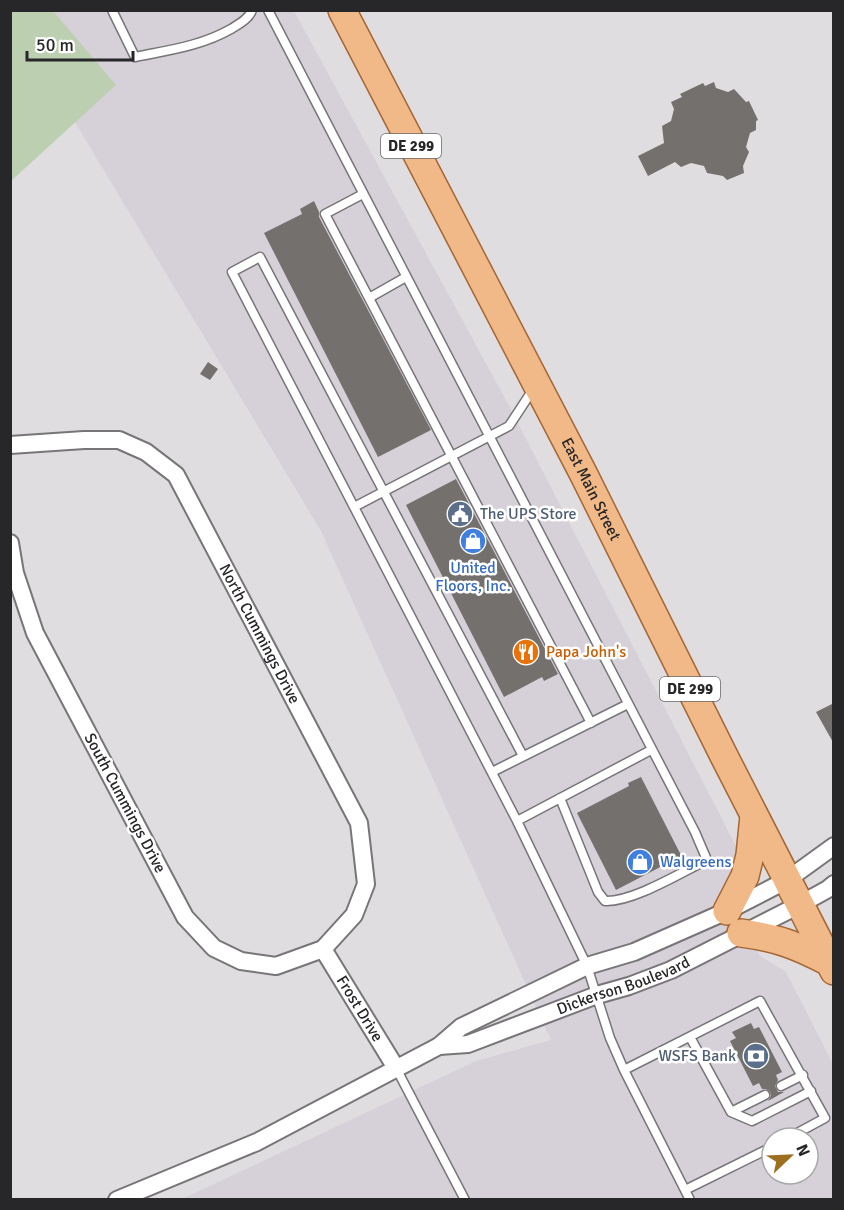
<svg xmlns="http://www.w3.org/2000/svg" width="844" height="1210" viewBox="0 0 844 1210" font-family="Signika,sans-serif">
	<style>
		.built { fill: #d6d0d9; fill-rule: evenodd }
		.green { fill: #bcd0b1 }
		.building { fill: #73706d }
		.lines { fill: none; stroke-linecap: round; stroke-linejoin: round }
		.lane-casing { stroke: #787579; stroke-width: 11 }
		.street-casing { stroke: #787579; stroke-width: 20 }
		.primary-casing { stroke: #a46633; stroke-width: 30 }
		.lane { stroke: #fff; stroke-width: 8 }
		.street { stroke: #fff; stroke-width: 16 }
		.primary { stroke: #f1b888; stroke-width: 27 }
		.labels { text-anchor: middle; dominant-baseline: central; stroke-width: 5; stroke-linejoin: round; paint-order: stroke }
		.shield { fill: #fff; stroke: #686768; stroke-width: 1.5 }
		.shield-label { font-size: 15px; font-weight: bold; fill: #272628 }
		.street-label { font-size: 16px; fill: #272628; stroke: #fff }
		.service-label { font-size: 16px; fill: #4e5e75; stroke: #fff; text-anchor: start }
		.shop-label { font-size: 16px; fill: #366cbe; stroke: #fff }
		.food-label { font-size: 16px; fill: #c56008; stroke: #fff; text-anchor: start }
	</style>
	<rect width="100%" height="100%" fill="#e0dde1"/>
	<path class="built" d="M11 10 294 11 507 402 737 848V868L728 889 759 955 786 972 833 1064V1199H182L476 1061 551 1040 321 531 11 16ZM772 1138H808V1174H772Z"/>
	<path class="green" d="M11 10 53 11 116 85 11 181Z"/>
	<path class="building" d="M714 82 716 88 728 92 734 89 746 102 749 101 758 120 756 121V130L750 133 746 147 749 152 743 166 744 173 727 180 723 176 707 173 704 166 691 163 681 167 675 162 648 176 638 156 664 143 662 126 671 121 674 109 671 102 682 97 680 94 703 83 705 86Z
		M314 201 319 212V217L431 430 378 457 264 233 302 214 300 209Z
		M208 362 218 369 210 380 200 374Z
		M456 479 558 674 544 681 542 677 504 697 406 505Z
		M834 703V744L816 712Z
		M641 777 683 859 670 866 668 863 616 890 577 813 629 786 628 783Z
		M751 1023 754 1029 759 1027 782 1072 776 1075 778 1080 775 1086 778 1092H784L768 1101 771 1096 770 1092 766 1089H762L759 1083 753 1086 730 1041 736 1038 732 1032Z"/>
	<g class="lines">
		<g class="lane-casing">
			<path id="lane" d="M112 10 135 57C169 50 201 46 231 29 239 24 249 19 252 10
				M268 10 695 832 707 860C680 873 633 902 605 901L598 892 560 798
				M363 194 325 214 591 723
				M369 298 406 277
				M354 507 509 426 534 388
				M523 756 260 257 232 272 517 821 587 966 610 1038 624 1070 690 1200
				M492 772 628 704
				M517 821 651 750
				M690 1037 731 1112 752 1121 811 1091
				M396 1068 465 1200
				M624 1070 760 1001 825 1118 788 1138
				M781 1086 803 1075
				M731 1112 765 1095
				M685 1190 772 1147"/>
		</g>
		<g class="street-casing">
			<g id="street">
				<path id="s1" d="M10 445 84 440H119L146 452 176 475 359 823 366 884 354 915 323 949 276 966 241 961 214 948 185 917 35 633 15 573 10 543"/>
				<path id="s2" d="M323 949 396 1068"/>
				<path id="s3" d="M439 1046 468 1044 597 995 629 986 671 970 799 905 828 889 834 884"/>
				<path d="M117 1200 257 1142 439 1046 461 1027 587 966 634 952 727 911 787 880 834 846"/>
			</g>
		</g>
		<g class="primary-casing">
			<g id="primary">
				<path id="s4" d="M342 10 583 473 724 756 834 971"/>
				<path d="M727 911 745 876 750 855 754 816"/>
				<path d="M741 933C778 938 796 945 829 962"/>
			</g>
		</g>
		<use href="#lane" class="lane"/>
		<use href="#street" class="street"/>
		<use href="#primary" class="primary"/>
	</g>
	<defs>
		<g id="civic-disc" transform="scale(1.35)"><circle r="9.5" fill="#5c6f8a" stroke="#fff"/><path d="M-.6-6.5H3V-4.5H.6V-3L4-1V1h2V6H-6V1h2V-1L-.6-3ZM-1.2 2.5V6h2.4V2.5Z" fill="#fff"/></g>
		<g id="shop-disc" transform="scale(1.35)"><circle r="9.5" fill="#3f7fe0" stroke="#fff"/><path d="M-5-2.5h2.3a2.7 3.5 0 0 1 5.4 0H5L5.5 6h-11ZM-1.5-2.5h3a1.5 2.3 0 0 0-3 0Z" fill="#fff"/></g>
		<g id="restaurant-disc" transform="scale(1.35)"><circle r="9.5" fill="#e8710a" stroke="#fff"/><path d="M-5-6h1v4h1v-4h1v4h1v-4h1v5L-1.5 .5V6h-2V.5L-5-1ZM5-6V6H3V1.5H1.5Q1.5-4 5-6Z" fill="#fff"/></g>
		<g id="bank-disc" transform="scale(1.35)"><circle r="9.5" fill="#5c6f8a" stroke="#fff"/><path d="M-6-4H6V4H-6ZM0-2.3a2.3 2.3 0 1 0 0 4.6a2.3 2.3 0 1 0 0-4.6Z" fill="#fff"/></g>
	</defs>
	<g fill-rule="evenodd">
		<use href="#civic-disc" x="460" y="514"/>
		<use href="#shop-disc" x="473" y="541"/>
		<use href="#restaurant-disc" x="526" y="652"/>
		<use href="#shop-disc" x="640" y="862"/>
		<use href="#bank-disc" x="756" y="1056"/>
	</g>
	<g class="labels">
		<g class="shield">
			<rect x="381" y="134" width="60" height="24" rx="4.5"/>
			<rect x="660" y="677" width="60" height="24" rx="4.5"/>
		</g>
		<g class="shield-label">
			<text x="411" y="146">DE 299</text>
			<text x="690" y="689">DE 299</text>
		</g>
		<g class="street-label">
			<text stroke="none"><textPath href="#s4" startOffset="540">East Main Street</textPath></text>
			<text stroke="none"><textPath href="#s1" startOffset="356">North Cummings Drive</textPath></text>
			<text transform="translate(125 803) rotate(62)">South Cummings Drive</text>
			<text stroke="none"><textPath href="#s3" startOffset="195">Dickerson Boulevard</textPath></text>
			<text stroke="none"><textPath href="#s2" startOffset="70">Frost Drive</textPath></text>
		</g>
		<g class="service-label">
			<text x="480" y="514">The UPS Store</text>
			<text x="736" y="1056" text-anchor="end">WSFS Bank</text>
		</g>
		<g class="shop-label">
			<text x="473" y="568">United<tspan x="473" dy="18">Floors, Inc.</tspan></text>
			<text x="660" y="862" text-anchor="start">Walgreens</text>
		</g>
		<g class="food-label">
			<text x="546" y="652">Papa John's</text>
		</g>
	</g>
	<rect width="844" height="1210" fill="none" stroke="#272628" stroke-width="24"/>
	<g transform="translate(790 1156) rotate(67)"><circle r="28" fill="#ffffff" stroke="#a9a8a9" stroke-width="1.5"/>
	<path d="M0-4.5L10 22L0 15L-10 22Z" fill="#9b6f1e"/>
	<text y="-9" font-size="16" font-weight="bold" text-anchor="middle" fill="#272628">N</text>
	</g>
	<path d="M27 51v9h106v-9" fill="none" stroke="#272628" stroke-width="3"/>
	<text x="36" y="51" font-size="18" fill="#272628" stroke="#ffffff" stroke-width="4.5" paint-order="stroke">50 m</text>
</svg>
